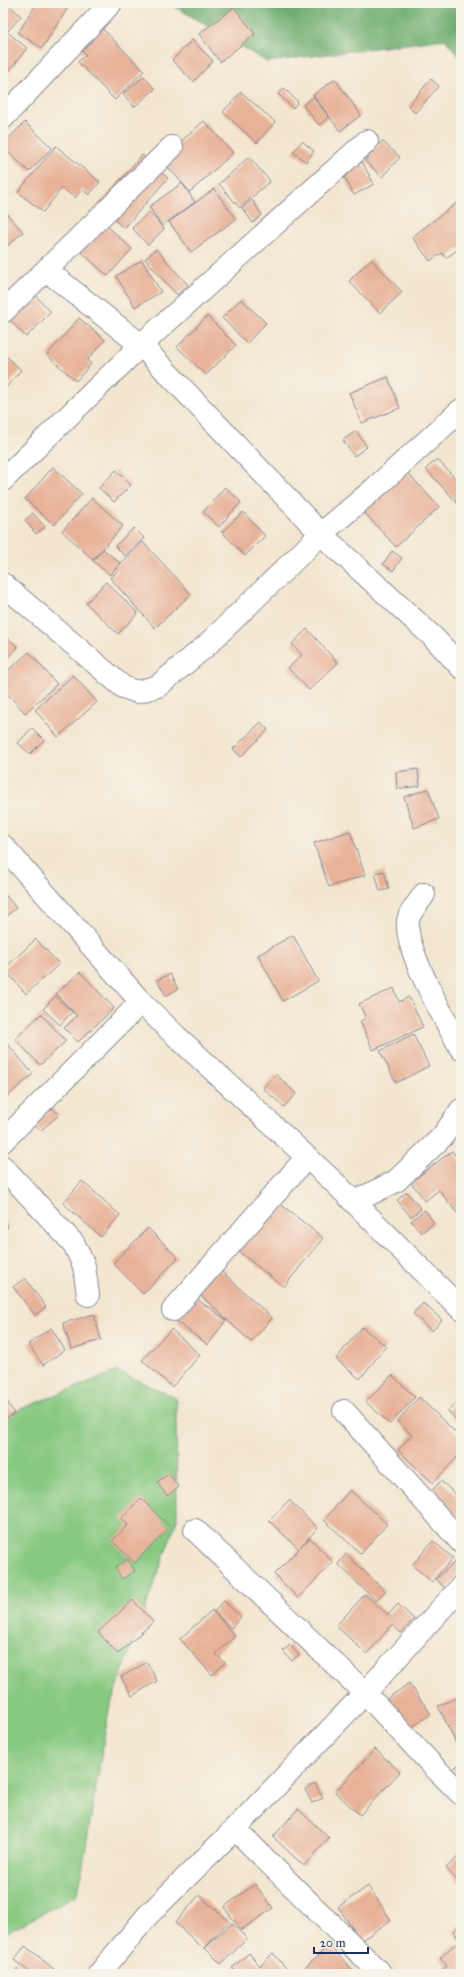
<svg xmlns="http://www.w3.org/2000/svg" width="464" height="1977" viewBox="0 0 464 1977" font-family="'IM FELL Great Primer',serif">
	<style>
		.green { fill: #88c981; stroke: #527c70 }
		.forest { fill: #6ead6f; stroke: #446e66 }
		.building { fill: #e8b299 }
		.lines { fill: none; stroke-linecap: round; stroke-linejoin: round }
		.minor-casing { stroke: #878a96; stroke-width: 24 }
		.minor { stroke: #fff; stroke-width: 22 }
	</style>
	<rect width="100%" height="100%" fill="#f7f3e8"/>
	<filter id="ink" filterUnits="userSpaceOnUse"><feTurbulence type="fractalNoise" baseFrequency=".025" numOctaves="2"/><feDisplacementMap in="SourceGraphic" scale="8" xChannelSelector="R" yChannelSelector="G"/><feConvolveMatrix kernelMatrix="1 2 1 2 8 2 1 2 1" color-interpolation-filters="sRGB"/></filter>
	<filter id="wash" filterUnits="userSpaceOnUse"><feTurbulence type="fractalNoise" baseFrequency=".012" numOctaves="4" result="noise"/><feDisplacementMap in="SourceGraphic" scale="16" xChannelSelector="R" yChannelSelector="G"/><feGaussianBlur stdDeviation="0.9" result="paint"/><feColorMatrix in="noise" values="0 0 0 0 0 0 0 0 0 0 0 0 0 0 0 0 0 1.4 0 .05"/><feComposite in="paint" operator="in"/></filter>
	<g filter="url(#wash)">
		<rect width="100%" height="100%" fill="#f3e6cf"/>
		<path class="green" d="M117 1371 176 1398 177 1520 109 1709 78 1894 3 1935V1416Z"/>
		<path class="forest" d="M169 3H461V59L445 39 267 62Z"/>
		<g id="blocks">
			<path class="building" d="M3 3H7L21 16 8 31 3 27Z
				M37 3H71L42 48 18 33Z
				M234 7 255 34 220 62 199 34Z
				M99 25 144 71 115 100 78 62 86 55 77 46Z
				M6 31 27 48 3 79V35Z
				M192 40 213 61 193 82 172 60Z
				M144 76 155 89 134 107 123 94Z
				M335 79 361 115 340 131 313 95Z
				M431 79 439 86 415 113 408 106Z
				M284 88 298 102 293 108 278 94Z
				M241 92 275 122 257 143 223 112Z
				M313 97 329 117 319 125 303 105Z
				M204 121 233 153 190 192 161 159Z
				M25 122 52 148 29 172 3 147V144Z
				M302 141 314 151 306 162 293 152Z
				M382 141 400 157 382 177 365 161Z
				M56 146 100 182 89 195 82 189 75 198 62 188 43 212 18 192Z
				M142 155 168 178 124 228 98 206Z
				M249 157 270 181 240 208 219 184Z
				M362 162 374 184 354 195 342 173Z
				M182 183 195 202 162 226 149 207Z
				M214 189 236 219 191 252 169 222Z
				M252 200 262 215 253 223 242 208Z
				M461 200V247L446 258 442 253 430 261 412 237Z
				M149 212 164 229 148 245 132 228Z
				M6 213 23 232 3 250V216Z
				M102 221 132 249 108 276 77 248Z
				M156 249 188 285 177 295 145 259Z
				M371 259 402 292 380 313 349 281Z
				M142 260 161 292 135 307 116 276Z
				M33 293 51 312 26 337 7 317Z
				M241 299 266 323 247 343 222 318Z
				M207 316 236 345 206 375 177 347Z
				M79 318 105 340 87 360 91 364 76 381 47 355Z
				M3 353 21 370 3 391Z
				M388 377 400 408 362 423 349 393Z
				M356 431 367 447 354 456 343 440Z
				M437 459 461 485V507L426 469Z
				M53 467 82 494 54 525 25 499Z
				M116 470 131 485 114 502 99 488Z
				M406 471 439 507 396 547 363 511Z
				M225 487 241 502 219 527 203 512Z
				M92 498 123 526 93 560 62 531Z
				M243 512 265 536 245 556 222 532Z
				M33 513 45 527 36 534 25 520Z
				M134 528 144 538 125 556 115 546Z
				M143 542 191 594 155 628 110 578 118 571 116 568Z
				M103 549 120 563 110 575 93 561Z
				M392 551 402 558 393 571 383 564Z
				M106 582 138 613 118 634 86 603Z
				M307 629 338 663 309 690 288 668 302 655 292 644Z
				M3 634 18 647 3 663Z
				M29 652 57 684 25 713 3 689V675Z
				M73 675 97 702 58 737 35 710Z
				M261 722 268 730 241 757 233 749Z
				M32 728 44 740 30 754 18 743Z
				M418 769 420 786 397 789 396 772Z
				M428 789 439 819 414 828 404 797Z
				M350 831 365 875 329 887 314 843Z
				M384 871 389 889 380 891 375 873Z
				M3 892 16 908 5 917 3 915Z
				M293 935 318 981 283 1001 258 955Z
				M36 939 59 964 26 994 4 969Z
				M80 972 114 1008 78 1042 64 1028 77 1016 56 994Z
				M170 974 178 989 166 996 157 980Z
				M394 988 399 1002 409 997 423 1027 373 1050 360 1021 366 1018 359 1004Z
				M55 996 72 1012 60 1025 43 1009Z
				M41 1014 66 1041 40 1065 15 1039Z
				M413 1034 429 1066 396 1083 380 1051Z
				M5 1041 33 1074 3 1100V1043Z
				M276 1074 296 1094 284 1107 263 1088Z
				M53 1108 59 1115 40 1131 34 1124Z
				M452 1151 461 1163V1218L439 1190 425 1201 411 1182Z
				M82 1181 120 1215 101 1237 63 1203Z
				M407 1192 421 1209 411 1217 397 1200Z
				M273 1198 323 1238 284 1287 234 1248Z
				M425 1210 434 1223 421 1233 411 1221Z
				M3 1219 8 1227 3 1229Z
				M148 1228 178 1258 143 1294 113 1263Z
				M217 1267 272 1318 251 1342 196 1291Z
				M25 1278 46 1307 35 1315 13 1287Z
				M194 1297 226 1320 208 1345 177 1322Z
				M423 1303 442 1320 432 1331 413 1314Z
				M94 1314 101 1340 71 1349 63 1323Z
				M362 1327 386 1346 360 1379 336 1359Z
				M51 1328 65 1350 43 1365 28 1344Z
				M171 1329 200 1355 172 1387 142 1360Z
				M392 1375 415 1397 390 1424 366 1402Z
				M3 1393 14 1414 3 1420Z
				M419 1397 461 1438V1453L433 1483 398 1450 412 1435 397 1421Z
				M461 1399V1425L448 1411Z
				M169 1474 179 1487 167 1496 157 1482Z
				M461 1477V1487L456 1483Z
				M441 1481 461 1499V1531L425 1498Z
				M350 1490 387 1524 361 1554 324 1520Z
				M141 1498 170 1527 135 1563 112 1541 128 1525 121 1519Z
				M289 1500 318 1528 300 1547 310 1538 333 1562 298 1598 274 1574 299 1549 269 1521Z
				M433 1541 453 1558 432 1582 412 1565Z
				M346 1554 385 1591 376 1601 338 1564Z
				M128 1559 135 1571 122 1579 115 1567Z
				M458 1559 461 1562V1574L446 1589 436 1579Z
				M365 1594 388 1615 398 1604 414 1619 401 1633 392 1625 367 1654 336 1626Z
				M133 1600 153 1622 118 1654 98 1632Z
				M224 1601 241 1617 231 1628 214 1612Z
				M212 1610 235 1636 216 1654 225 1663 212 1675 180 1639Z
				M290 1645 299 1655 292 1661 283 1651Z
				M147 1662 157 1681 132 1696 121 1677Z
				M409 1683 431 1714 405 1732 383 1702Z
				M461 1696V1740L456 1743 438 1706Z
				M375 1749 400 1772 360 1815 335 1792Z
				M461 1763V1780L450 1771Z
				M315 1783 323 1798 312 1803 305 1789Z
				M298 1809 329 1838 304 1866 273 1837Z
				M461 1854V1885L446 1868Z
				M255 1884 273 1908 241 1930 224 1907Z
				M368 1886 391 1920 361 1941 338 1907Z
				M199 1895 229 1921 204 1949 175 1923Z
				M232 1923 247 1939 221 1964 205 1948Z
				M461 1924V1942L453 1931Z
				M455 1944 461 1950V1974H438L447 1966 440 1958Z
				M329 1945 356 1974H311L305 1968Z
				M25 1946 54 1969 49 1974H32L14 1960Z
				M249 1953 260 1966 273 1953 291 1974H238L232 1968Z
				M17 1969 22 1974H12Z"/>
		</g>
	</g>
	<g filter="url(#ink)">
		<use href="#blocks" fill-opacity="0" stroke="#878a96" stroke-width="1"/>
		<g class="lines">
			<g class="minor-casing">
				<path id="minor" d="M3 118 111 3
					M46 270 141 345 321 534 434 638 461 667
					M3 312 172 147
					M3 480 141 345 367 141
					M3 584 123 687 137 692 158 686 207 645 321 534 375 488 461 410
					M3 846 141 1002 175 1035 336 1184 461 1309
					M424 894C420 901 412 909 409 917 399 943 448 1024 461 1049
					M3 1141 141 1002
					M3 1167 74 1244 84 1266 88 1295
					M354 1202 396 1181 442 1137 461 1110
					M173 1310 307 1157
					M344 1411 461 1542
					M195 1530 365 1693 433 1766 461 1794
					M235 1829 381 1974
					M99 1974 148 1915 235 1829 365 1693 461 1587"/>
			</g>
			<use href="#minor" class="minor"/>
		</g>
	</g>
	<rect width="464" height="1977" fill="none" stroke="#f7f3e8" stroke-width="16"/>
	<path d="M314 1947v6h54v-6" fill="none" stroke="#1b2f5e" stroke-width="2"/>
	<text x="320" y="1947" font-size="12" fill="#1b2f5e" stroke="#f7f3e8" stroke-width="3" paint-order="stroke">20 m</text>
</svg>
